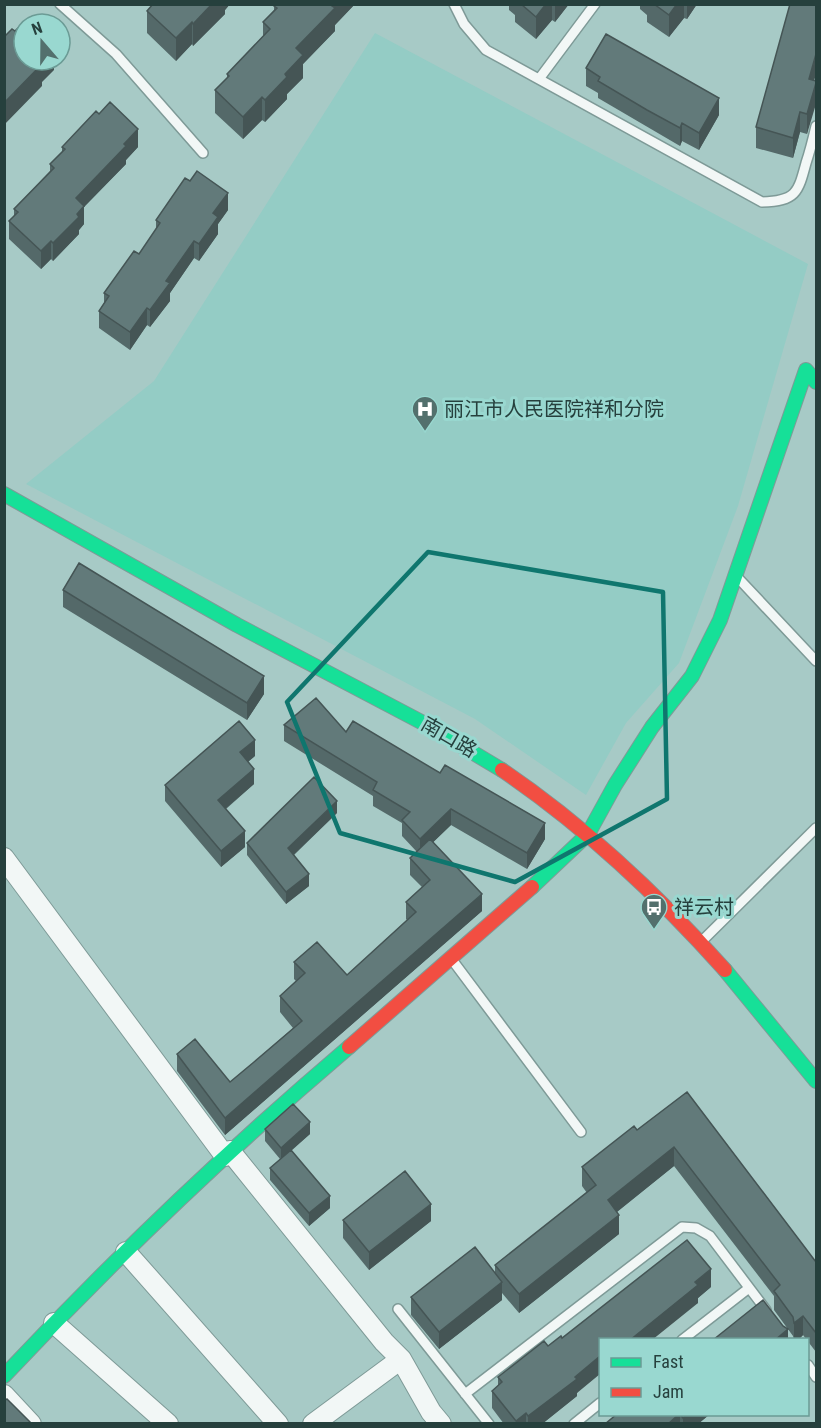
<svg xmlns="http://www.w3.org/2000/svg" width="821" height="1428" viewBox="0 0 821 1428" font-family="'Roboto Condensed','Noto Sans SC',sans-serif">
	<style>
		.built { fill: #94ccc5 }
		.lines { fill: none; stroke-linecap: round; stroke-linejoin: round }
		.lane-casing { stroke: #7e9a97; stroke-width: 12 }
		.street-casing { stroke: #7e9a97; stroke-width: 22 }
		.fast-casing { stroke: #7e9a97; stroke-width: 16 }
		.jam-casing { stroke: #7e9a97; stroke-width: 16 }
		.lane { stroke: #f2f7f6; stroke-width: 9 }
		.street { stroke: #f2f7f6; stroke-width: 20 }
		.fast { stroke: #16e098; stroke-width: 14 }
		.jam { stroke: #f24e42; stroke-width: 14 }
		.wall { fill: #546969 }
		.shaded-wall { fill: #455555 }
		.building { fill: #627a7a; stroke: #455555; stroke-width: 1.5 }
		.marked { fill: none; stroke: #0f766e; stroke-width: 4.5; stroke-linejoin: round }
		.labels { text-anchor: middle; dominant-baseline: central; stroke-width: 6; stroke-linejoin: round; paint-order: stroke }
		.poi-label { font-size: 20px; fill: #26403d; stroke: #99d8d0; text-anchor: start }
		.street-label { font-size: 20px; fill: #26403d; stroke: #99d8d0 }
	</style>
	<rect width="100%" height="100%" fill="#a7cac6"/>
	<path class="built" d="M375 33 808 264 738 506 679 663 626 723 586 795 475 719 26 484 154 381Z"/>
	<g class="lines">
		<g class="lane-casing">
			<path id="lane" d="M60 4 116 54 203 153
				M454 4 464 24 486 50 762 202C796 201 798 193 806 163 810 151 813 139 816 126
				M539 79 595 4
				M739 579 816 661
				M702 941 816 828
				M453 961 581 1132
				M398 1309 489 1424
				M682 1340 749 1288
				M808 1365 816 1377
				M465 1394 682 1227 696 1228 710 1236 766 1310
				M574 1424 600 1403"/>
		</g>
		<g class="street-casing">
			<path id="street" d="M4 858 225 1156
				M230 1151 384 1342 401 1359 431 1412 441 1424
				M126 1252 278 1424
				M54 1323 168 1424
				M4 1395 31 1424
				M313 1424 401 1359"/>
		</g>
		<g class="fast-casing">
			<path id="fast" d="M4 494 237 625 427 725 502 770
				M532 887 588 834 615 785 652 727 692 676 720 620 806 370 816 382
				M725 970 816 1081
				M4 1376C113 1260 228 1150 349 1047"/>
		</g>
		<g class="jam-casing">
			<path id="jam" d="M502 770C586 827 658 895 725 970
				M349 1047 532 887"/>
		</g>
		<use href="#lane" class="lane"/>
		<use href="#street" class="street"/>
		<use href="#fast" class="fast"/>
		<use href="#jam" class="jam"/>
	</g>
	<path class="wall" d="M153 4H230L225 10V14L193 46 192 44 176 61 147 33V11Z
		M275 4H355L335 25V31L303 64V78L287 94V99L265 122 262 120 243 139 215 113V90L227 78V74L263 36V22L274 10V6Z
		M509 4H569L555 22 552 20 536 39 515 22V15L509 10Z
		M640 4H697L687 19 684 18 669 37 647 22V15L640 9Z
		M586 68 719 115 699 150 682 141 680 146 598 98V93L586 86Z
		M815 81 807 134 800 132 793 158 756 148V127Z
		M62 147H138L126 160V164L84 207V224L79 230V234L53 261 51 259 41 269 9 239V221L14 216V209L50 171V164L62 152Z
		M228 210 218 224V234L199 261 194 258 170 293V301L150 327 147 325 130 350 99 328V311L104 303V293L139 254 156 230V220Z
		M63 590 264 694 247 720 63 607Z
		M284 725 346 732 545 839 527 869 451 825 433 842 482 911 225 1135 177 1071V1054L230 1082 254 1062 293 1028 280 1012V996L296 981 294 979V962L347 975 407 920 406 919V902L422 887 410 875V858L417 852 402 836V823L373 806V796L284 741Z
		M255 756 248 762 254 784 226 809 245 847 221 867 165 801V785Z
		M337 813 294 855 309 886 286 904 247 855V843Z
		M687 1092 816 1262V1352L803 1335 798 1340H794L793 1336 774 1310V1296L674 1166 617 1212 619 1234 519 1313 502 1293V1300L439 1349 411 1315V1297L495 1273V1265L587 1193 582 1186V1167L637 1130Z
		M265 1129 310 1134 291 1150 330 1208 309 1226 270 1180V1168L280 1159 265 1141Z
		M343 1220 431 1221 369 1270 343 1238Z
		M711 1287 698 1298V1303L600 1340 577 1393V1396L542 1424H504L492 1408V1391L498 1386V1377L562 1338Z
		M617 1414H710L698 1424H605Z"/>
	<path class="shaded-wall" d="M212 4H230L225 10V14L193 46V24Z
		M333 4H355L335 25V31L303 64V78L287 94V99L265 122V100L285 74 296 48Z
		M546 4H552V20L536 39V17Z
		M555 4H569L555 22Z
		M677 4H684V18L669 37V15Z
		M687 4H697L687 19Z
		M192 22V44L176 61V38Z
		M816 54V74L809 100V79Z
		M42 60H54V70L42 82V86L4 125V103Z
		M816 83V104L807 134V114Z
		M262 97V120L243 139V117Z
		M719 98V115L699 150V133Z
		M800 112V132L793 158V138Z
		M682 123V141L680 146V128Z
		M138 129V147L126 160V164L84 207V224L79 230V234L53 261V243L76 198 124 144Z
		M228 193V210L218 224V234L199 261V244L213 213Z
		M51 241V259L41 269V251Z
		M194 241V258L170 293V301L150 327V310L166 281Z
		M147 308V325L130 350V332Z
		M264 676V694L247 720V703Z
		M255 740V756L240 768V752Z
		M254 769V784L218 815V800Z
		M337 801V813L288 860V848Z
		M451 809V825L420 855V839Z
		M545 823V839L527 869V853Z
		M245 831V847L221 867V851Z
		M309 874V886L286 904V892Z
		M482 894V911L225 1135V1118Z
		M310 1122V1134L281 1160V1148Z
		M674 1147V1166L608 1219V1200Z
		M330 1196V1208L309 1226V1213Z
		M431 1204V1221L369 1270V1252Z
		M619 1215V1234L519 1313V1294Z
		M711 1269V1287L698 1298V1303L652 1340H630L695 1282Z
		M502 1282V1300L439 1349V1332Z
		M803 1316V1335L798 1340H794V1323Z
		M788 1329V1340H775Z
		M600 1356V1374L577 1393V1396L542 1424H528V1416Z
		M526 1413V1424H516V1421Z
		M680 1414V1424H668Z
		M687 1414H710L698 1424H683V1418Z"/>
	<path class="building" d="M153 4H212L193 24 192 22 176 38 147 11Z
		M275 4H333L332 6 335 8 296 48 303 55 285 74 287 77 265 100 262 97 243 117 215 90 229 76 227 74 270 29 263 22 277 8 274 6Z
		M521 4H546L536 17Z
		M654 4H677L669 15Z
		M790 4H816V54L809 79 816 81V83L807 114 800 112 793 138 756 127Z
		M26 20 30 24H24V60H42L40 62 42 64 4 103V37L12 29 15 31Z
		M606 34 719 98 699 133 682 123 680 128 647 110 598 81 600 77 586 68Z
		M110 102 138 129 124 144 126 146 76 198 84 206 77 214 79 217 53 243 51 241 41 251 9 221 18 212 14 209 54 168 50 164 65 149 62 147 96 111 99 114Z
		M197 171 228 193 213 213 218 217 199 244 194 241 166 281 170 283 150 310 147 308 130 332 99 311 109 296 104 293 134 251 139 254 160 223 156 220 185 178 190 181Z
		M79 563 264 676 247 703 63 590Z
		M316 698 346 732 353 721 440 773 445 765 545 823 527 853 451 809 420 839 402 820 410 812 373 790 377 782 284 725Z
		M239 721 255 740 240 752 254 769 218 800 245 831 221 851 165 785Z
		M314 777 337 801 288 848 309 874 286 892 247 843Z
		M430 839 482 894 225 1118 177 1054 195 1039 230 1082 254 1062 302 1021 280 996 305 973 294 962 317 942 347 975 416 912 406 902 430 880 410 858Z
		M687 1092 816 1262V1333L803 1316 794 1323 793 1317 774 1291 780 1285 674 1147 608 1200 619 1215 519 1294 495 1265 596 1185 582 1167 634 1126 637 1130Z
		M293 1104 310 1122 281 1148 265 1129Z
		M291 1150 330 1196 309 1213 270 1168Z
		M405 1171 431 1204 369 1252 343 1220Z
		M687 1240 711 1269 695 1282 698 1285 630 1340H600V1356L575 1377 577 1379 528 1416 526 1413 516 1421 492 1391 502 1382 498 1377 544 1341 548 1346 561 1336 562 1338Z
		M475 1247 502 1282 439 1332 411 1297Z
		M763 1300 783 1326 788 1329 775 1340H713Z
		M7 1399 30 1422 28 1424H4V1401Z
		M617 1414H679L668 1424H605Z
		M680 1414H687L683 1418Z"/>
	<path class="marked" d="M428 552 663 592 667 799 515 882 340 833 287 702Z"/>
	<defs>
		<g id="hospital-pin" transform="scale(1.35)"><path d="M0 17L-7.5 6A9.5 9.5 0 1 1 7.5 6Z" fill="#53706d" stroke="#99d8d0"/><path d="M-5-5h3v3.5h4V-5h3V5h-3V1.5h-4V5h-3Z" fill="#fff"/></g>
		<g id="bus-pin" transform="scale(1.35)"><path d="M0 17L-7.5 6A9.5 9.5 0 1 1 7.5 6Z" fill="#53706d" stroke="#99d8d0"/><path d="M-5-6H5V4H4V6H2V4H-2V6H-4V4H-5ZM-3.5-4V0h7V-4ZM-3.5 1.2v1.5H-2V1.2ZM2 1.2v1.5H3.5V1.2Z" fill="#fff"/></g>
	</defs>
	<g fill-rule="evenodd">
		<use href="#hospital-pin" x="425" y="409"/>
		<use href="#bus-pin" x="654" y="907"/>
	</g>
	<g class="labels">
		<g class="poi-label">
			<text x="444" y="409">丽江市人民医院祥和分院</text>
			<text x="674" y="907">祥云村</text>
		</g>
		<g class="street-label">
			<text transform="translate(449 737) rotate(30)">南口路</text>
		</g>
	</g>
	<rect width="821" height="1428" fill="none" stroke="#26403d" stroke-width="12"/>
	<rect x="599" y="1338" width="210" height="78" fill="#99d8d0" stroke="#6b9b95" stroke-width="1.5"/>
	<rect x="611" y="1358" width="30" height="9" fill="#16e098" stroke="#6b9b95" stroke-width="1.5"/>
	<text x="653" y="1368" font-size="18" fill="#26403d">Fast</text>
	<rect x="611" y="1388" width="30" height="9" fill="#f24e42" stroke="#6b9b95" stroke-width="1.5"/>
	<text x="653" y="1398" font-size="18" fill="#26403d">Jam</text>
	<g transform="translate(42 42) rotate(340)"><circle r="28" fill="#99d8d0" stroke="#6b9b95" stroke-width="1.5"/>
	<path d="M0-4.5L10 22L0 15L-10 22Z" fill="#53706d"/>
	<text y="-9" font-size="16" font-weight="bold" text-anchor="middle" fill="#26403d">N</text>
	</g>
</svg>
